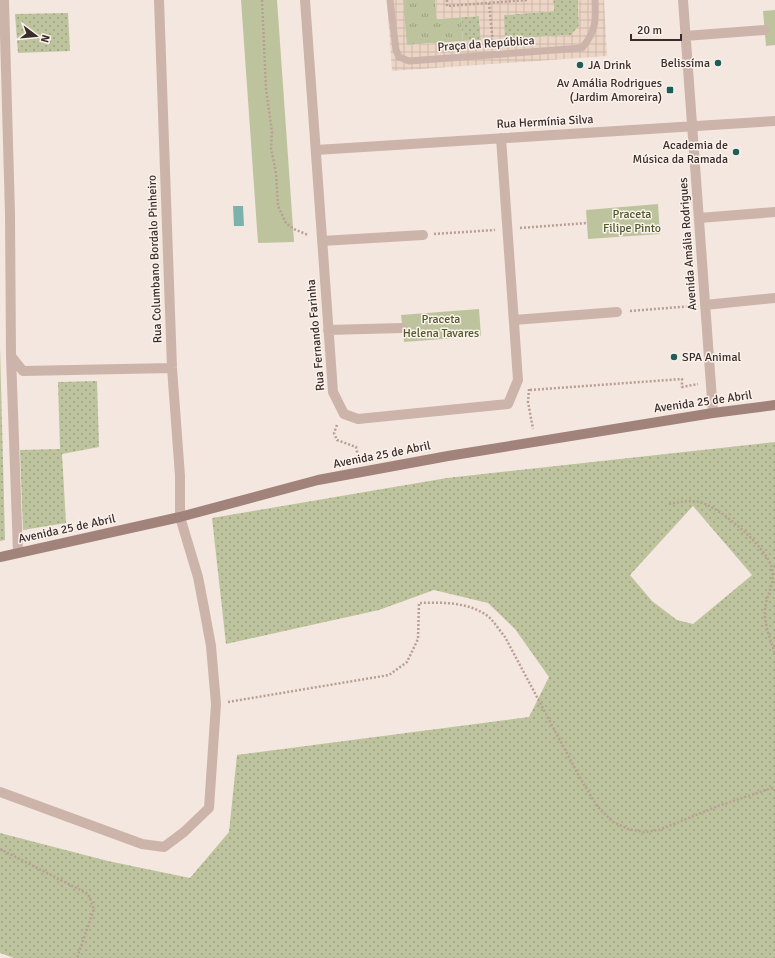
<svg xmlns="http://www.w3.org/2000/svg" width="775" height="958" viewBox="0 0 775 958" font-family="Signika,sans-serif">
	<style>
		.grass { fill: url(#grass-dots); fill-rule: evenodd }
		.park { fill: url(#park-tufts) }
		.garden { fill: #bdc49d }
		.plaza { fill: url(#plaza-grid) }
		.water { fill: #7cb2ad }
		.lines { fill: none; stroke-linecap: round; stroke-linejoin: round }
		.path { stroke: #b99e94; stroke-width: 2.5; stroke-dasharray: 2 2; stroke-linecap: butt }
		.lane { stroke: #cdb4aa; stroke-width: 7 }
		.street { stroke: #cdb4aa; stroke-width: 10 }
		.secondary { stroke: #a1837b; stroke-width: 10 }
		.poi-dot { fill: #1d5e58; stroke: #fbf2ec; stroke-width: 1.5 }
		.labels { text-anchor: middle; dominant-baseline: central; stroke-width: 3; stroke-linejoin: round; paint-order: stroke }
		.street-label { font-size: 12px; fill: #3a2c2a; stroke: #fbf2ec }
		.poi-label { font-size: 12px; fill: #3a2c2a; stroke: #fbf2ec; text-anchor: end }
		.park-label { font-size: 12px; fill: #4f592c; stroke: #fbf2ec }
	</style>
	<defs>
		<pattern id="grass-dots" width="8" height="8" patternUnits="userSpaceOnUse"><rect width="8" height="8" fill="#bdc49d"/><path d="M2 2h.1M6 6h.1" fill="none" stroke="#9b9f80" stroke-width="1.8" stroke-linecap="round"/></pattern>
		<pattern id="park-tufts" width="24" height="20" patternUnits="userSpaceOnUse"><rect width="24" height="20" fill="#bdc49d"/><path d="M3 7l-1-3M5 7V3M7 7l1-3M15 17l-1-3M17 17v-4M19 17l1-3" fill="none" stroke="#9b9f80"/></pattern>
		<pattern id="plaza-grid" width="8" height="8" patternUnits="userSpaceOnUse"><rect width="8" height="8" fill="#ecd5c5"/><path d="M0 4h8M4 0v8" fill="none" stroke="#cbb7a9"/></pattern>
	</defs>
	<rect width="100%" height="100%" fill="#f4e7df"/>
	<path class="grass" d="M553 0H578L579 26 571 35 504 39V15L554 11Z
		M68 13 70 51 18 53 15 14Z
		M479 16 481 40 463 41 461 17Z
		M0 346 5 540 0 541Z
		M97 381 99 447 62 454 66 523 23 530 20 450 60 449 58 382Z
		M775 442V958H14L0 953V833L108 861 190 878 229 832 237 755 529 717 549 677 515 629 488 603 434 590 379 610 226 644 212 518 447 478ZM693 506 752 575 693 624 677 620 652 601 630 575Z"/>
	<path class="park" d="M403 0H435L437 19 461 17 463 41 406 45Z"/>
	<path class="garden" d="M241 0H277L294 242 258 243Z
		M775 10V45L766 46 763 11Z
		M658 204 660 234 588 239 586 210Z
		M479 309 481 336 404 342 401 315Z"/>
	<path class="plaza" d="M387 0H403L407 45 481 40 479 16 437 19 435 0H553L554 11 504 15 505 39 571 35 579 26 578 0H604L607 56 392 71Z"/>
	<path class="water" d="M233 206H243L244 226H234Z"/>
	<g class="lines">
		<path class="path" d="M262 0 266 89 272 132 271 148 276 173 278 206 286 223 294 229 308 235
			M447 0V6L528 0
			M489 3 493 45
			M520 228 587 223
			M434 234 495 230
			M630 311 693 306
			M529 389 528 402 533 429
			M530 390 682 379V387L698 384
			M337 425 334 433 337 440 356 447 359 461
			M669 504C679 502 689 500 699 502 719 506 768 548 772 569 775 587 766 594 765 610 764 625 771 640 775 654
			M228 702 389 675 407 662 418 639 419 603C442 602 470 602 489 617 495 623 500 631 505 637L579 776 597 806 613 822 628 829 644 832 659 830 718 806 775 787
			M0 849 88 894 94 909 77 958"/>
		<path class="lane" d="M390 0 396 50 399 57 409 61 582 48C596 31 596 21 595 0"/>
		<path class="street" d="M4 0 10 214 11 356 23 371 172 368
			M305 0 333 392 344 414 358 419 508 404 518 380 501 138
			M683 0 713 413
			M685 36 765 30
			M316 150 775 121
			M699 218 775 212
			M322 241 423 235
			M705 305 775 298
			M514 320 617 312
			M328 330 402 328
			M11 356 18 553
			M0 792 142 844 164 847 184 832 209 808 216 704 211 646 204 608 198 577 180 517V476L172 368 159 0"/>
		<path class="secondary" d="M0 557 180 517 318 480 448 456 713 413 775 405"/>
	</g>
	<g class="poi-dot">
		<circle cx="718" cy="63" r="4"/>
		<circle cx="580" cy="65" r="4"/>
		<rect x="666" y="86" width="8" height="8" rx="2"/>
		<circle cx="736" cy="152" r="4"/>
		<circle cx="674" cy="357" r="4"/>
	</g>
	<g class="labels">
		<g class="street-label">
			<text transform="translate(486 44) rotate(-4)">Praça da República</text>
			<text transform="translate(545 122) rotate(-3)">Rua Hermínia Silva</text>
			<text transform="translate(688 244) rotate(-94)">Avenida Amália Rodrigues</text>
			<text transform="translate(155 259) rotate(-92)">Rua Columbano Bordalo Pinheiro</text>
			<text transform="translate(316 335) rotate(-95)">Rua Fernando Farinha</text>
			<text transform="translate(703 402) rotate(-8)">Avenida 25 de Abril</text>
			<text transform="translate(382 455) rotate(-11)">Avenida 25 de Abril</text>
			<text transform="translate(67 529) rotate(-12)">Avenida 25 de Abril</text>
		</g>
		<g class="poi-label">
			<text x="710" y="63">Belissíma</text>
			<text x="588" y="65" text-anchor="start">JA Drink</text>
			<text x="662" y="83">Av Amália Rodrigues<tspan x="662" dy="14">(Jardim Amoreira)</tspan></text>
			<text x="728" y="145">Academia de<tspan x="728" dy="14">Música da Ramada</tspan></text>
			<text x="682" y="357" text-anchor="start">SPA Animal</text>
		</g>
		<g class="park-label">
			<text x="632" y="214">Praceta<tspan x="632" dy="14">Filipe Pinto</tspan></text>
			<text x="441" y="319">Praceta<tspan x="441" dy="14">Helena Tavares</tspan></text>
		</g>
	</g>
	<g transform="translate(36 36) rotate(106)" stroke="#fbf2ec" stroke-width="3" paint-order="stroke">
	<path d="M0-3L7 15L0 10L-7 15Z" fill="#3a2c2a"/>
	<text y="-6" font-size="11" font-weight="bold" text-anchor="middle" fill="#3a2c2a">N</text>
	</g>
	<path d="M631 34v6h50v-6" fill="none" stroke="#3a2c2a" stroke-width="2"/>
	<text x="637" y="34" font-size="12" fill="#3a2c2a" stroke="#fbf2ec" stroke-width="3" paint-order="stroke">20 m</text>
</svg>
